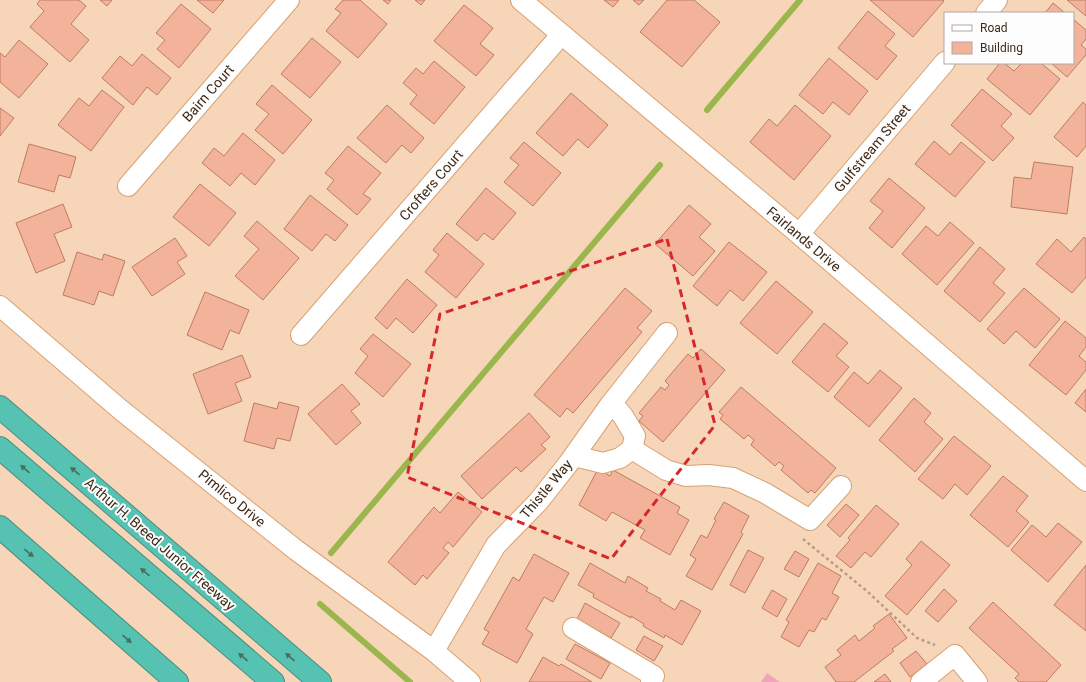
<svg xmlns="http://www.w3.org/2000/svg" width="1086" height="682" viewBox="0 0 1086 682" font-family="Roboto,sans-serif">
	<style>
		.green { fill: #efa6b9 }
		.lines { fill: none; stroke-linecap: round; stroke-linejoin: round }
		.stream { stroke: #9bb64c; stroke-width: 6 }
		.building { fill: #f3b39b; stroke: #bd7c62 }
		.minor-casing { stroke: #d8a172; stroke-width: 22 }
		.highway-casing { stroke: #4d8c7b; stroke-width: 24 }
		.path { stroke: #ba9c83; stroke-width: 2.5; stroke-dasharray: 3 3; stroke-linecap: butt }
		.minor { stroke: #fff; stroke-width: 20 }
		.highway { stroke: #55c2b2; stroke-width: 22 }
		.oneway { fill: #496e5c }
		.marked { fill: none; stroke: #d62828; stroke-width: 3; stroke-dasharray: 8 5; stroke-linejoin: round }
		.labels { text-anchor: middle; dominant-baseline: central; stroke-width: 4; stroke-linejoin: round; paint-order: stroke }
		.street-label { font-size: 14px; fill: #3f2916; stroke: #fdfdfd }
	</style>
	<rect width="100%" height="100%" fill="#f7d5b9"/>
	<path class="green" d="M767 673 780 682H761Z"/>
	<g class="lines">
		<path class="stream" d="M707 110 800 0
			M331 553 660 165
			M320 604 410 682"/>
	</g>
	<path class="building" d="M40 0H79L86 6 71 24 89 40 70 62 30 27 44 11 37 4Z
		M100 0H112L107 6Z
		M197 0H224L213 13Z
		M343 0H360L387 24 358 58 326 31 341 13 335 9Z
		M383 0H391L388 4Z
		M415 0H425L421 5Z
		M604 0H619L613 7Z
		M633 0H644L639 5Z
		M667 0H694L720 22 682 67 640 32Z
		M870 0H943L944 1 913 37Z
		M1067 0H1086V16Z
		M1053 3 1065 13H1045Z
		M181 4 211 29 179 68 157 49 165 40 156 33Z
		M464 5 493 28 480 44 494 55 476 76 434 41Z
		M868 11 895 34 885 46 897 56 877 80 838 48Z
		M1073 19 1086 30V39L1081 45 1086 49V55L1067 77 1051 63H1073Z
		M312 38 341 62 310 98 281 74Z
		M19 40 48 64 19 98 0 82V53L5 57Z
		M142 54 171 78 157 95 147 87 133 105 102 78 120 56 132 66Z
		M829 58 868 91 849 115 833 102 823 114 799 95Z
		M434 61 465 87 434 124 410 104 417 95 403 83 416 68 423 74Z
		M1000 63H1004L1014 71 1022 63H1041L1060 79 1030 115 987 79Z
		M272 85 312 120 283 154 255 130 269 114 256 104Z
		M982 89 1012 114 1001 126 1014 138 993 161 951 125Z
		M102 90 124 107 91 151 58 125 79 98 89 106Z
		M571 93 608 125 588 148 578 139 563 156 536 133Z
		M1083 102 1086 105V146L1077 157 1054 137Z
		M387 105 424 138 411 153 402 145 386 163 357 138Z
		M795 105 831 136 794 180 750 142 769 119 777 126Z
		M0 108 14 118 0 136Z
		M243 133 275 160 255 185 241 173 230 186 202 163 214 148 224 156Z
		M934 141 950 155 961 142 985 162 955 197 915 164Z
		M524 142 561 173 533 206 504 182 519 165 510 158Z
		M29 144 76 157 70 178 59 175 54 192 18 182Z
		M348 146 381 173 363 194 371 199 357 215 327 189 334 180 325 173Z
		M1034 162 1073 167 1067 214 1011 207 1014 177 1031 179Z
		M889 178 925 208 892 248 869 228 883 211 870 201Z
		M200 184 236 213 209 246 173 217Z
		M486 188 516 213 493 240 484 233 477 241 456 224Z
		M310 195 348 225 335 241 326 234 312 251 284 229Z
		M63 204 72 227 54 234 65 261 36 273 16 223Z
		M689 205 711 224 699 237 715 251 693 276 655 244Z
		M257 221 299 258 263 300 235 276 259 249 244 236Z
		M950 222 974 243 937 285 902 254 926 226 938 236Z
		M447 233 484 264 456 298 425 272 439 255 433 250Z
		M1084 237 1086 239V277L1072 293 1036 264 1057 239 1071 252Z
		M175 238 187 256 177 262 185 274 152 296 132 267Z
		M729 242 767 272 743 301 730 290 717 306 693 286Z
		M980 247 1005 269 993 283 1005 293 980 322 944 291Z
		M77 252 102 260 104 254 125 261 113 296 99 291 94 305 63 295Z
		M407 279 437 305 413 333 396 318 387 329 375 318Z
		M776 281 813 312 777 354 740 323Z
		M625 288 652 311 637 328 642 332 573 413 567 408 560 417 534 395Z
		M1024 288 1060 319 1035 348 1016 331 1004 344 987 329Z
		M205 292 249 310 239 334 230 330 222 350 187 335Z
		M1065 321 1086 338V347L1079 356 1086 362V370L1066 395 1029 365Z
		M824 323 848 343 836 356 849 367 828 392 792 362Z
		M373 334 411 364 383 397 355 373 368 356 360 349Z
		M701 349 725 370 663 442 639 421 643 416 639 413 661 387 665 390 669 385 665 381 688 354 693 358Z
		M242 355 251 377 235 383 242 401 208 414 193 374Z
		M880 370 902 388 869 427 834 397 854 372 868 384Z
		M342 384 360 404 351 411 361 423 336 445 308 414Z
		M741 387 836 468 815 493 811 490 808 493 781 470 784 466 779 462 775 466 751 445 754 440 748 435 744 439 720 419 723 415 719 412Z
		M1086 389V412L1075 403Z
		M914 398 931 413 924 422 943 439 915 472 879 440Z
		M279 402 299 407 290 441 277 438 274 449 244 441 254 403 277 409Z
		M529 413 550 437 541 445 546 449 521 472 516 467 482 499 461 476Z
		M954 436 991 466 967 495 955 484 943 499 918 479Z
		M598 469 610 476 613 470 680 507 677 513 689 520 670 555 640 538 645 530 612 512 606 521 579 505Z
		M1003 476 1028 496 1016 511 1029 522 1008 547 970 515Z
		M458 492 482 512 453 547 448 542 443 548 449 553 427 579 423 575 415 585 388 562 434 507 440 513Z
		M724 502 749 516 741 532 743 534 712 590 686 576 696 559 690 555 701 535 707 538 716 520 714 519Z
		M846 504 859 515 840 537 827 525Z
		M876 505 899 524 871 557 865 552 851 568 836 556 850 540 848 538Z
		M1058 523 1082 542 1048 582 1011 550 1032 525 1046 537Z
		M921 541 950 565 907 615 885 596 912 565 906 559Z
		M748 550 764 558 745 593 730 585Z
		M795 551 809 559 799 577 784 569Z
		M534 554 569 573 553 602 544 597 526 629 533 634 517 663 482 644 489 632 484 629 513 577 519 581Z
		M590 563 625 583 628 576 648 588 646 591 661 599 660 601 675 610 681 600 701 611 682 645 665 635 664 638 643 626 644 624 631 616V618L593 597 594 594 578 585Z
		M818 563 841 576 832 593 839 597 826 620 822 618 814 632 809 630 799 647 781 637 789 622 786 620Z
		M1086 565V631L1054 605Z
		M944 589 957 601 938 622 925 611Z
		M772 590 787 599 777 617 762 608Z
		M993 602 1061 665 1046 682H1019L1015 678 1019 674 969 628Z
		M585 603 620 623 611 638 577 619Z
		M889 614 907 638 892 649 894 651 854 682H836L825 667 841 655 837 650 855 635 859 641 875 628 873 626Z
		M644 636 663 646 654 661 636 650Z
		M575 644 610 663 601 679 566 659Z
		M916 651 927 664 910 677 900 663Z
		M543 657 559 666 561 664 592 682H529Z
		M885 674 891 682H874Z"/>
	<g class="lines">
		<g class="minor-casing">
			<path id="minor" d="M521 0 799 234 1086 481
				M986 13 997 0
				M128 186 289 0
				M799 234 945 62
				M0 306 121 410 296 550 434 651 470 682
				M301 335 561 35
				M632 449 666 470 686 476 709 475 733 478 765 493 810 520 841 486
				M574 456 603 463 620 458 632 449 635 436 623 416 612 403
				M573 628 654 676 651 682
				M434 651 496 545 538 502 568 464 610 405 667 333
				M921 682 955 655 977 682"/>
		</g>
		<g class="highway-casing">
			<path id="highway" d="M0 407 320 682
				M0 448 273 682
				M0 527 177 682"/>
		</g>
		<path class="path" d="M803 539 868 592 917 638 935 645"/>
		<use href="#minor" class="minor"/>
		<use href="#highway" class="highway"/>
	</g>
	<defs><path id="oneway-solid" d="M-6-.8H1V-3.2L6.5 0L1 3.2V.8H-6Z"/></defs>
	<g class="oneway">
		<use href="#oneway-solid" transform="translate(25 469) rotate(-139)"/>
		<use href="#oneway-solid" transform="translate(75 471) rotate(-139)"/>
		<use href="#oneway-solid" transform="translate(29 553) rotate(41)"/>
		<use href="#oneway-solid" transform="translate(145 572) rotate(-139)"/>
		<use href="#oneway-solid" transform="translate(127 639) rotate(41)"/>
		<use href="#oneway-solid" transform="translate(243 657) rotate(-139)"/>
		<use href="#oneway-solid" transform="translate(290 657) rotate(-139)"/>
	</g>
	<path class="marked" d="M667 239 715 425 611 559 407 477 440 314Z"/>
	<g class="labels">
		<g class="street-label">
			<text transform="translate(208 93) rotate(-49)">Bairn Court</text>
			<text transform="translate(872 148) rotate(-50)">Gulfstream Street</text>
			<text transform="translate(431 185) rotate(-49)">Crofters Court</text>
			<text transform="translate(804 239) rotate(40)">Fairlands Drive</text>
			<text transform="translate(546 489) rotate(-50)">Thistle Way</text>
			<text transform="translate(232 498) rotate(39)">Pimlico Drive</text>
			<text transform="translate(160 544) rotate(41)">Arthur H. Breed Junior Freeway</text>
		</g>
	</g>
	<rect x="944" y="12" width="130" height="52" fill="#fdfdfd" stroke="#b1a8a1"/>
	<rect x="952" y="25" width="20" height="6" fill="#ffffff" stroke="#b1a8a1"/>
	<text x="980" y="32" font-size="12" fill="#3f2916">Road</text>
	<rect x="952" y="42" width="20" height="12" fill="#f3b39b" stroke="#b1a8a1"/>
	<text x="980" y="52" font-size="12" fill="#3f2916">Building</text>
</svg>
